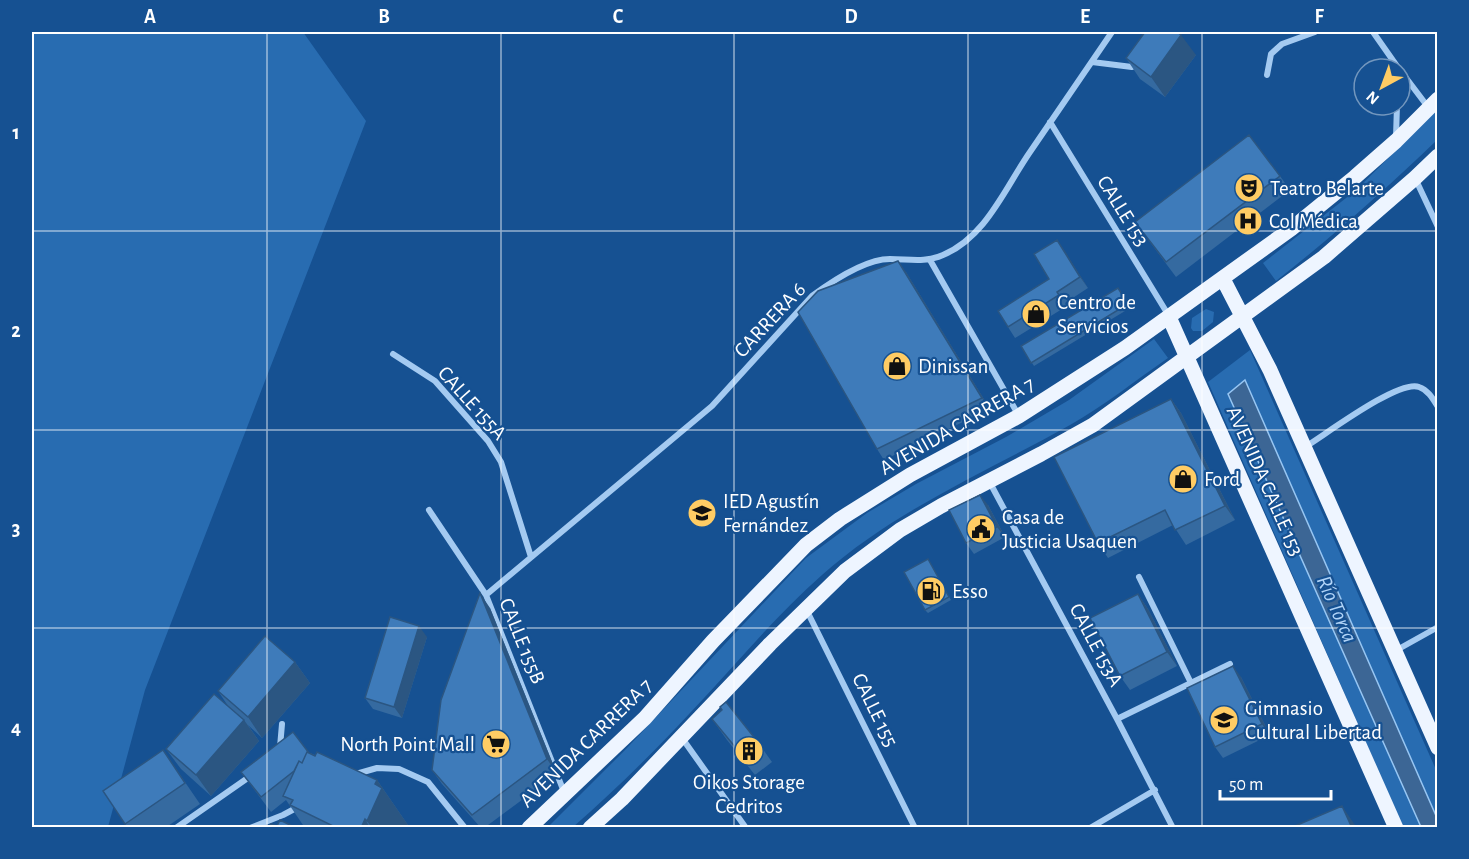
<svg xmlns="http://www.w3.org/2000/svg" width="1469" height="859" viewBox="0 0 1469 859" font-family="'Alegreya Sans',sans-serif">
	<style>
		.green { fill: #286cb1 }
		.water { fill: #3c6695; stroke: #97c6f3; stroke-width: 1.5 }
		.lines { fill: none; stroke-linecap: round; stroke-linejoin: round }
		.street { stroke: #a4caf1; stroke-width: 6 }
		.primary { stroke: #eef5ff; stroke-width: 15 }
		.wall { fill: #356aa0 }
		.shaded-wall { fill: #2b5682 }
		.building { fill: #3e7bba; stroke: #2b5682; stroke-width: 1.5 }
		.grid { fill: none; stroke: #fff; stroke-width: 1.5; stroke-opacity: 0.55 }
		.labels { text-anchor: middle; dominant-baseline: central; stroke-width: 4.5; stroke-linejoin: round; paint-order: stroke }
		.poi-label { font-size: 21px; fill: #fff; stroke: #165192; text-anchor: start }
		.street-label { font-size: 21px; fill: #fff; stroke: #165192 }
		.water-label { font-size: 22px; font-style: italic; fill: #b1d4f8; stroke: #165192 }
		.neatline { fill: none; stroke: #fff; stroke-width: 2 }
		.grid-label { font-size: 20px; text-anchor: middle; font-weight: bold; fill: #fff }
	</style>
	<rect width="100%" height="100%" fill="#165192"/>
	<path class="green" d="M32 32H303L366 121 145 690 108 827H32Z
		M1437 110V140C1386 189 1333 236 1276 281L1263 263 1355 191Z
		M1206 309 1214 312 1213 322 1202 331H1193L1191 328 1192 318Z
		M1154 339 1168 358C1136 380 1104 406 1070 425 986 472 895 510 822 575 774 617 734 667 690 713 653 753 614 791 573 827L547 828 626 749 806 558 867 513 916 484 1006 437 1069 400Z
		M1250 350 1437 772V827H1403L1208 382Z"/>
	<path class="water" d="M1245 380 1437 818V827H1421L1228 394Z"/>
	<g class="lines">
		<path class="street" d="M1373 32 1399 69
			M1092 62 1132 67 1136 61
			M1400 70 1428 107
			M1267 75 1271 54 1282 44 1315 32
			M1050 122 1169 316
			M1396 137 1397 105
			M1415 178 1438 227
			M930 260 1019 416
			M393 354 435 381 488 441 501 462 531 557
			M1305 447C1325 435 1399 379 1419 387 1428 390 1433 399 1438 407
			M989 481 1117 719 1173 828
			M429 510 486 595 564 792
			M1139 577 1191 683
			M486 595 712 406 812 296C831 282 865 259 890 259 909 259 925 263 943 255 986 237 1005 188 1030 152 1057 112 1085 72 1112 32
			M807 611 915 828
			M1395 651 1438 627
			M1117 719 1230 664
			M682 738 746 828
			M280 747 282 724
			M356 774 377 768 399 769 428 782 465 828
			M176 828 252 775
			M250 828 283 815 298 807
			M1090 828 1155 790"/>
		<path class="primary" d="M1223 279 1270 370 1438 748
			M1169 317 1396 828
			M529 828 645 718 713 641 806 545 840 519 910 475 1019 416 1125 348 1291 229 1355 177 1396 141 1438 99
			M590 828 622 799 770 644 845 571 900 530 941 506 1041 454 1093 425 1324 257 1415 178 1438 156"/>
	</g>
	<path class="wall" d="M1196 55 1165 97 1140 79 1126 58Z
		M1280 176 1290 190 1176 277 1135 222Z
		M1057 240 1088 288 1065 303 1067 306 1015 338 1008 327 1049 279Z
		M906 272 990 409 884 460 877 449Z
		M1118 288 1130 308 1034 366 1021 346Z
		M1171 399 1181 413 1235 520 1186 545 1173 525 1108 558 1098 543Z
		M988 505 1005 537 974 554 966 543Z
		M930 563 951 600 928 613 925 610Z
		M1138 594 1148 609 1177 666 1130 690 1120 676Z
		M490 608 557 774 484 828H481L442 784 432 770Z
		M427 637 402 718 373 709 365 698Z
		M295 662 310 683 262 738 248 725 259 741 211 796 181 769 166 749 228 706 218 691Z
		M1241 677 1270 735 1223 758 1215 747Z
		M712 719 757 741 772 762 755 775 727 740Z
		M163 750 200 804 165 828H128L103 791Z
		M310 753 377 780 410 828H305L286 800 271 812 241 772Z"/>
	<path class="shaded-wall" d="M1181 35 1196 55 1165 97 1151 77Z
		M1057 240 1065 251 1088 288 1080 277Z
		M898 261 906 272 990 409 982 398Z
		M1171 399 1181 413 1235 520 1225 506Z
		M980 495 988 505 1005 537 997 527Z
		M480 593 490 608 557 774 547 759Z
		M1138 594 1148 609 1177 666 1167 652Z
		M419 626 427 637 402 718 394 707Z
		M295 662 310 683 262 738 248 717Z
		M1233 666 1241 677 1270 735 1262 724Z
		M244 720 259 741 211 796 196 775Z
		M377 780 410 828H372L367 821 375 784Z
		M1342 806 1357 828H1352Z
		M365 819 370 828H361Z"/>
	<path class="building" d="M1145 32H1177L1181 35 1151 77 1126 58Z
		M1249 135 1280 176 1166 262 1135 222Z
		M1057 240 1080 277 1057 292 1059 295 1008 327 998 311 1049 279 1034 254Z
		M898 261 982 398 877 449 798 312 818 291Z
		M1118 288 1128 304 1031 363 1021 346Z
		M1171 399 1225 506 1175 530 1165 510 1098 543 1054 457Z
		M980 495 997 527 966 543 949 510Z
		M928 559 949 597 925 610 904 572Z
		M480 593 547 759 472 815 432 770 441 700Z
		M1138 594 1167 652 1120 676 1090 618Z
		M390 617 419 626 394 707 365 698Z
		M265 636 295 662 248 717 218 691Z
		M1233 666 1262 724 1215 747 1187 688Z
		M214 694 244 720 196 775 166 749Z
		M726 702 757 741 741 754 712 719 722 710 720 707Z
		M293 732 309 753 307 752 302 763 299 761 294 771 261 797 241 772Z
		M163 750 185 783 125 824 103 791Z
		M307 752 315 756 317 752 377 780 375 784 382 788 367 821 365 819 361 828H337L290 805 293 800 283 796 299 761 302 763Z
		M1342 806 1352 828H1296L1295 826Z
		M280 820 296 828H270L271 824 277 826Z"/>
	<path class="grid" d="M267 32V828M501 32V828M734 32V828M968 32V828M1202 32V828M32 231H1438M32 430H1438M32 628H1438"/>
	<defs>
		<g id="theatre-disc" transform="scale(1.5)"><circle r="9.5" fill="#ffcc64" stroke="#165192"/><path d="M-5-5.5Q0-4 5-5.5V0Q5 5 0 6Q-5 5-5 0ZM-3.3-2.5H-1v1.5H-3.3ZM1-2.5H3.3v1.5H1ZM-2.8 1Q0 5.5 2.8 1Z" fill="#111"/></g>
		<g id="hospital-disc" transform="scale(1.5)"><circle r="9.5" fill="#ffcc64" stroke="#165192"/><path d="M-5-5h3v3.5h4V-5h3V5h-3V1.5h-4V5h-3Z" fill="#111"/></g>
		<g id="shop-disc" transform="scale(1.5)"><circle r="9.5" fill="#ffcc64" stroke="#165192"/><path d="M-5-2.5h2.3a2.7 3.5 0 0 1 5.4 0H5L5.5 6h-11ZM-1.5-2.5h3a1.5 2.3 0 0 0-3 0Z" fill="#111"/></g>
		<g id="school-disc" transform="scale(1.5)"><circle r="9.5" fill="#ffcc64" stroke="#165192"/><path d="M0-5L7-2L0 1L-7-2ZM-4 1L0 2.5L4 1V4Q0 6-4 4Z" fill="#111"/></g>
		<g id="civic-disc" transform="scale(1.5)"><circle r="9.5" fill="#ffcc64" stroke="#165192"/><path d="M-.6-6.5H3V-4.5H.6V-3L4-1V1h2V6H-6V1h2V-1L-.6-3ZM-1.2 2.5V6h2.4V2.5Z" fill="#111"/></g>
		<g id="fuel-disc" transform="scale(1.5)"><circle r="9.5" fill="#ffcc64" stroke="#165192"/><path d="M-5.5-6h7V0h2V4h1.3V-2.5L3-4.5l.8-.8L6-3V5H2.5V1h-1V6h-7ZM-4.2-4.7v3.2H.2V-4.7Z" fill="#111"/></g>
		<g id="supermarket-disc" transform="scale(1.5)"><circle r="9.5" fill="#ffcc64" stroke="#165192"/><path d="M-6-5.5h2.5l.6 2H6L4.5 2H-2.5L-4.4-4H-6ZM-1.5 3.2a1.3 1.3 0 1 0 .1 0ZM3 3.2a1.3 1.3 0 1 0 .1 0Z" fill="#111"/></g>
		<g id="building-disc" transform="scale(1.5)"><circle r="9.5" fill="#ffcc64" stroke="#165192"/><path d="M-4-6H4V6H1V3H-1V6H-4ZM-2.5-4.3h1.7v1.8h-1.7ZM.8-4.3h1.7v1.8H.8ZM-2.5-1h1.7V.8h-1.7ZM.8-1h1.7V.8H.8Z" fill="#111"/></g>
	</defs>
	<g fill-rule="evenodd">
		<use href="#theatre-disc" x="1249" y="188"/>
		<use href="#hospital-disc" x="1248" y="221"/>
		<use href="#shop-disc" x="1036" y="314"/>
		<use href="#shop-disc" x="897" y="366"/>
		<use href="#shop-disc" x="1183" y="479"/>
		<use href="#school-disc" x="702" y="513"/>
		<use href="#civic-disc" x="981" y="529"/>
		<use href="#fuel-disc" x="931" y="591"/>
		<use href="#school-disc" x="1224" y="720"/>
		<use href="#supermarket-disc" x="496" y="744"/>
		<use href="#building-disc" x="749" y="751"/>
	</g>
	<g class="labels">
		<g class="poi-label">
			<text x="1270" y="188">Teatro Belarte</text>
			<text x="1269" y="221">Col Médica</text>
			<text x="1057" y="302">Centro de<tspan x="1057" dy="24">Servicios</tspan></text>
			<text x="918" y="366">Dinissan</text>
			<text x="1204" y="479">Ford</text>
			<text x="723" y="501">IED Agustín<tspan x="723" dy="24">Fernández</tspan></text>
			<text x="1002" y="517">Casa de<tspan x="1002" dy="24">Justicia Usaquen</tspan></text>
			<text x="952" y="591">Esso</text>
			<text x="1245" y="708">Gimnasio<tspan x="1245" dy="24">Cultural Libertad</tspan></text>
			<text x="475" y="744" text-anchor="end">North Point Mall</text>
			<text x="749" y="782" text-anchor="middle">Oikos Storage<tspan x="749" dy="24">Cedritos</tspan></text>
		</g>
		<g class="street-label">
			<text transform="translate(1123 211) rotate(58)">CALLE 153</text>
			<text transform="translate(770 320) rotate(-47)">CARRERA 6</text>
			<text transform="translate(472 403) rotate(48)">CALLE 155A</text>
			<text transform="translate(957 426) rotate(-30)">AVENIDA CARRERA 7</text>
			<text transform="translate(1265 481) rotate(66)">AVENIDA CALLE 153</text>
			<text transform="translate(522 641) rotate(68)">CALLE 155B</text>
			<text transform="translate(1096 645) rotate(62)">CALLE 153A</text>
			<text transform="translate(875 710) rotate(64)">CALLE 155</text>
			<text transform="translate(586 743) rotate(-44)">AVENIDA CARRERA 7</text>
		</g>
		<g class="water-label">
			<text transform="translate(1337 609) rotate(66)">Río Torca</text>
		</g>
	</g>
	<rect width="1469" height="859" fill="none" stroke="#165192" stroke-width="66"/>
	<g transform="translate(1382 87) rotate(221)"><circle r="28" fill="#165192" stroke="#7397be" stroke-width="1.5"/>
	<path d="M0-4.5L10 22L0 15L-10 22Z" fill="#ffcc64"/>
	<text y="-9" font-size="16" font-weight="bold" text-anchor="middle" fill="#ffffff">N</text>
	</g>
	<path d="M1220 790v9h111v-9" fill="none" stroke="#ffffff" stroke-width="3"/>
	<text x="1229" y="790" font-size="18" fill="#ffffff" stroke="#165192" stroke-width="4.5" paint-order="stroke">50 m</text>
	<rect x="33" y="33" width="1403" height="793" class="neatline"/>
	<g class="grid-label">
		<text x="150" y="23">A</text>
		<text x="384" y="23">B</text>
		<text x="618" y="23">C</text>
		<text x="851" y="23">D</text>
		<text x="1085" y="23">E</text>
		<text x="1319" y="23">F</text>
		<text x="16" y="139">1</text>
		<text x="16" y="337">2</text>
		<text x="16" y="535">3</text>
		<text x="16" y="734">4</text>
	</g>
</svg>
